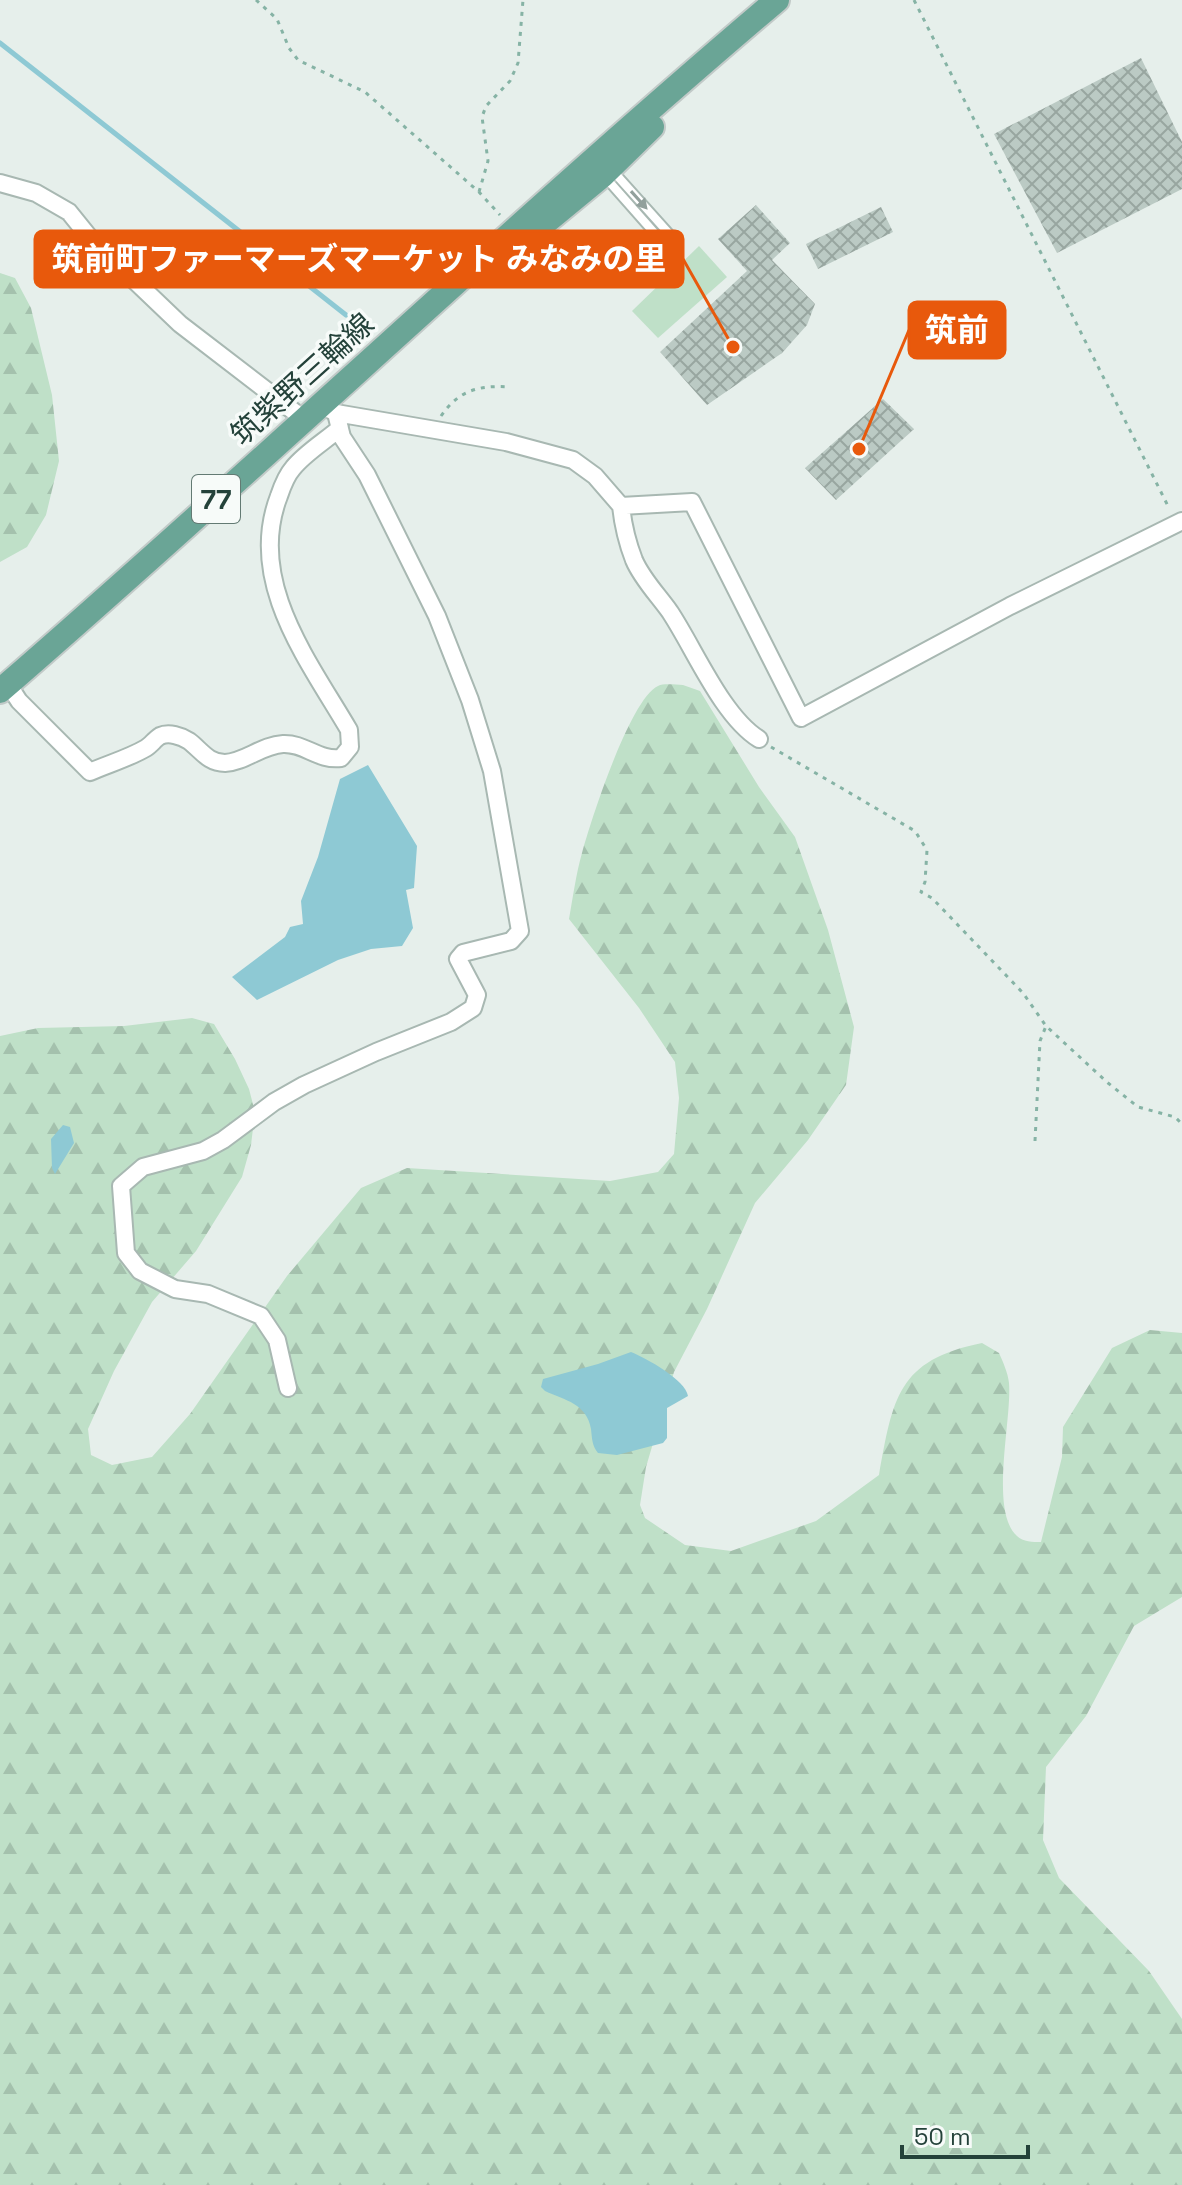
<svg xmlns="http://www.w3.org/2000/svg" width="1182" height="2185" viewBox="0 0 1182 2185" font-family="'Space Grotesk','Noto Sans JP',sans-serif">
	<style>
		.grass { fill: #bfe0c8 }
		.forest { fill: url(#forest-firs) }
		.water { fill: #8ec9d4 }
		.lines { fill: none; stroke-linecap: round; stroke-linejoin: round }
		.stream { stroke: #8ec9d4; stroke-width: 5 }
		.building { fill: url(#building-cross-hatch) }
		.service-casing { stroke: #a8b8b2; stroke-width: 12 }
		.minor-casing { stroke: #a8b8b2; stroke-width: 20 }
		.primary-casing { stroke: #c2cac8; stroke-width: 28 }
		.path { stroke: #86b3a5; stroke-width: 3; stroke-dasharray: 4 6; stroke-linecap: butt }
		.service { stroke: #fff; stroke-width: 8 }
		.minor { stroke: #fff; stroke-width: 16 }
		.primary { stroke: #6aa596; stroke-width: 24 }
		.oneway { fill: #92a09c }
		.labels { text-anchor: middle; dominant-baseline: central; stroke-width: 7; stroke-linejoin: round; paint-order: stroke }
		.shield { fill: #f7fbf9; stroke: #637a73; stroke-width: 2 }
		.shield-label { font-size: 28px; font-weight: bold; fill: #24423a }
		.street-label { font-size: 30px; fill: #24423a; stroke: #f7fbf9 }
		.leader { fill: none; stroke: #e8590c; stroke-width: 3 }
		.callout-dot { fill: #e8590c; stroke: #f7fbf9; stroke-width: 3 }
		.callout { fill: #e8590c; stroke: #e8590c; stroke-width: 3 }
		.callout-label { font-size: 32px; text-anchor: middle; font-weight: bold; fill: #fff }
	</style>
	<defs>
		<pattern id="forest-firs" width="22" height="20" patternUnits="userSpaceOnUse" patternTransform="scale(2)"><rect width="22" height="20" fill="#bfe0c8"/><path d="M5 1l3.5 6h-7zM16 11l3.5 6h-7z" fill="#a4c1ad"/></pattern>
		<pattern id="building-cross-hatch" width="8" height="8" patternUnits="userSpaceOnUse" patternTransform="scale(2)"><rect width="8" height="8" fill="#bbcac4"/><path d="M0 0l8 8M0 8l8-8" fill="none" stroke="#98a6a0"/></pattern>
	</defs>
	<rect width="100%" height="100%" fill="#e6efeb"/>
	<path class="grass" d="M699 246 727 277 658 338 632 311Z"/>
	<path class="forest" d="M0 273 15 278 31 308 52 395 59 461 46 515 27 547 0 562Z
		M683 685 700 691 759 787 795 837 828 930 854 1027 846 1085 808 1140 755 1203 707 1309 674 1372 646 1467 640 1505 645 1518 685 1545 731 1551 816 1521 879 1475C893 1399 897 1360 982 1343L999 1353C1003 1362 1008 1373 1009 1383 1012 1420 989 1511 1017 1536 1023 1542 1033 1542 1041 1542L1062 1457 1063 1427 1112 1348 1150 1330 1182 1333V1597L1134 1626 1086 1716 1046 1767 1043 1840 1059 1878 1149 1971 1182 2019V2185H0V1036L38 1028 124 1026 192 1018 214 1024 235 1059 249 1089 255 1112 251 1145 242 1177 196 1251 152 1302 114 1371 88 1429 91 1455 112 1465 152 1457 190 1414 287 1276 361 1188 407 1168 610 1181 658 1172 674 1154 679 1098 675 1062 639 1008 569 919C573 897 576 874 582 853 591 820 630 699 658 686 664 683 676 685 683 685Z"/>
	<path class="water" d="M368 765 417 846 414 888 406 890 413 928 402 946 371 949 338 960 257 1000 232 977 285 937 290 927 303 924 301 901 318 857 340 779Z
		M63 1125 70 1127 74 1143 55 1174 52 1168 51 1139Z
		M631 1352C646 1358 686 1380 688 1396L667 1408V1438L663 1443 617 1455 598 1453C592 1446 592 1438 591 1429 587 1404 565 1400 545 1391L541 1387 543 1379 598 1364Z"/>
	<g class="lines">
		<path class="stream" d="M0 43 346 315"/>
	</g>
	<path class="building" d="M1141 58 1182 142V189L1057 253 994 134Z
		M756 205 790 243 772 260 815 304 807 325 782 353 707 405 660 352 747 271 718 239Z
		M881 207 893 232 818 269 806 244Z
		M883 399 914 429 836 500 805 468Z"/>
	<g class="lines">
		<g class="service-casing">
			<path id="service" d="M612 170 673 238
				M605 177 665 245"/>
		</g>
		<g class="minor-casing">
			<path id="minor" d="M0 183 36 193 69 212 90 238 180 324 305 420
				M329 409 336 413 506 442 573 460 595 476 621 506 692 502 801 718 1010 606 1182 521
				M621 506C623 525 627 542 634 560 642 579 658 595 670 612 694 648 722 716 759 739
				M8 684 19 701 90 772C108 764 129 758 146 748 151 745 155 739 160 736 169 732 181 736 189 741 201 750 208 763 225 763 245 762 262 745 283 744 305 743 318 761 341 758L350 747 349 730C308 660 246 581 279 496 282 487 286 476 293 468 305 453 325 441 340 428
				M288 1388 277 1340 261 1316 208 1294 175 1289 140 1271 126 1253 121 1186 143 1167 203 1151 223 1140 274 1102 304 1085 376 1052 451 1022 473 1008 477 995 458 959 463 953 511 941 520 931 492 771 470 700 437 616 367 475 342 437 336 413"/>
		</g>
		<g class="primary-casing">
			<path id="primary" d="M512 250 603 175 652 127
				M0 691C262 464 513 224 777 0"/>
		</g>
		<path class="path" d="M256 0 277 19 289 48 298 60 365 92 479 192 500 215
			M914 0 1169 508
			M479 192 488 161 482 117 486 106 510 81 518 63 523 0
			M441 416C459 390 479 385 510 387
			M771 747 915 831 927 850 925 882 921 892 932 898 1023 993 1046 1026 1108 1083 1138 1107 1175 1117 1182 1124
			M1035 1141 1040 1041 1046 1026"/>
		<use href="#service" class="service"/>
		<use href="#minor" class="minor"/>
		<use href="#primary" class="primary"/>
	</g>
	<defs><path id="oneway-solid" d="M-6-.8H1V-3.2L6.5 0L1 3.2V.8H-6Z" transform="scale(2)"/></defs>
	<use class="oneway" href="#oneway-solid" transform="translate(639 200) rotate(48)"/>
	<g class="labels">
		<rect class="shield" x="192" y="475" width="48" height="48" rx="6"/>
		<g class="shield-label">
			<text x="216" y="499">77</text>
		</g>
		<g class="street-label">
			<text transform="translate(302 379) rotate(-42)">筑紫野三輪線</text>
		</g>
	</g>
	<path class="leader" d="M733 347L683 259M859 449L909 330"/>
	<g class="callout-dot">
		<circle cx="733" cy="347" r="8"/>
		<circle cx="859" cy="449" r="8"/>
	</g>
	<g class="callout">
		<rect x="35" y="231" width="648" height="56" rx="8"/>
		<rect x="909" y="302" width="96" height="56" rx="8"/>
	</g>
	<g class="callout-label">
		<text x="359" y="270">筑前町ファーマーズマーケット みなみの里</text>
		<text x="957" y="341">筑前</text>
	</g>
	<path d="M902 2145v12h126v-12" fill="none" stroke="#24423a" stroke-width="4"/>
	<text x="914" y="2145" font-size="24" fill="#24423a" stroke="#f7fbf9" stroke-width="6" paint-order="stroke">50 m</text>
</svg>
